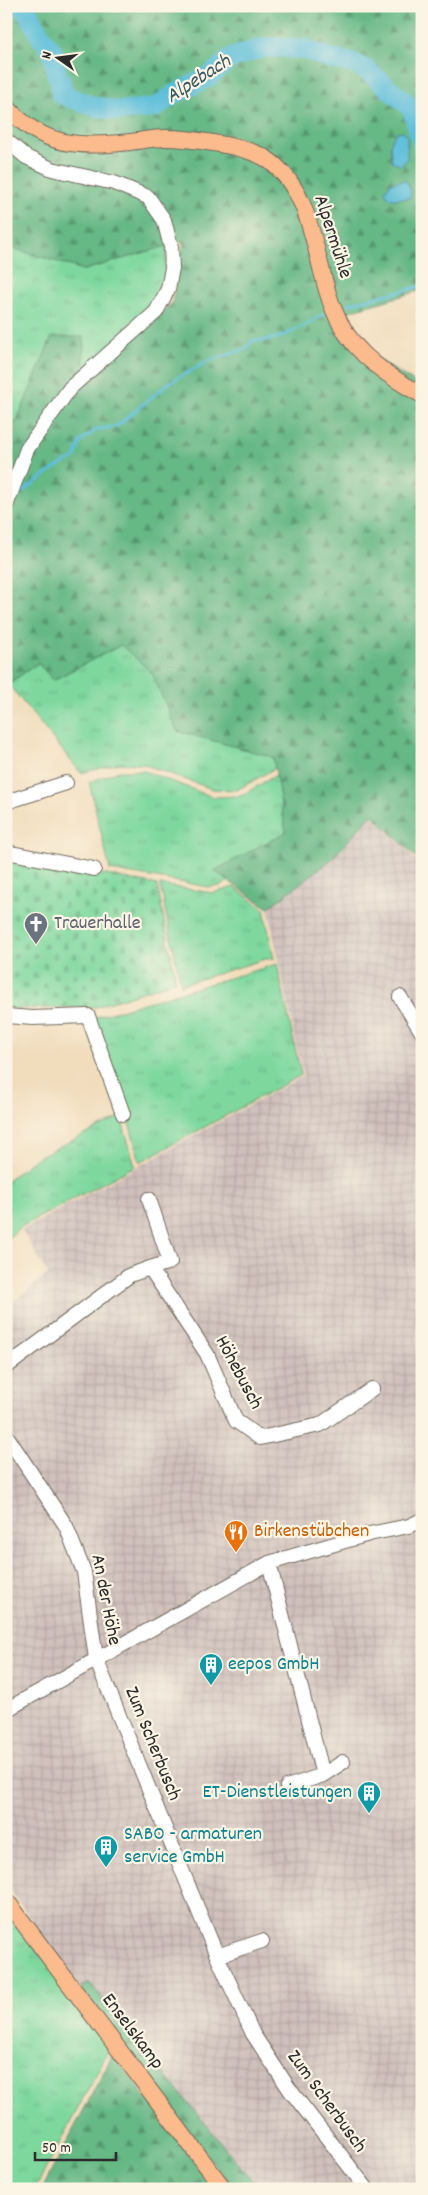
<svg xmlns="http://www.w3.org/2000/svg" width="428" height="2195" viewBox="0 0 428 2195" font-family="Dekko,sans-serif">
	<style>
		.industrial { fill: url(#industrial-grid) }
		.grass { fill: url(#grass-tufts); stroke: #548264 }
		.forest { fill: url(#forest-firs); stroke: #487258 }
		.cemetery { fill: url(#cemetery-stones); stroke: #548264 }
		.water { fill: #5cbeda; stroke: #447482 }
		.lines { fill: none; stroke-linecap: round; stroke-linejoin: round }
		.stream { stroke: #5cbeda; stroke-width: 3 }
		.river { stroke: #5cbeda; stroke-width: 20 }
		.minor-casing { stroke: #70695d; stroke-width: 16 }
		.major-casing { stroke: #70695d; stroke-width: 18 }
		.minor { stroke: #fff; stroke-width: 14 }
		.major { stroke: #fbbb8c; stroke-width: 16 }
		.labels { text-anchor: middle; dominant-baseline: central; stroke-width: 4.5; stroke-linejoin: round; paint-order: stroke }
		.street-label { font-size: 20px; fill: #2b2b2b; stroke: #fcf5e5 }
		.worship-label { font-size: 20px; fill: #5b616d; stroke: #fcf5e5; text-anchor: start }
		.food-label { font-size: 20px; fill: #c56008; stroke: #fcf5e5; text-anchor: start }
		.culture-label { font-size: 20px; fill: #0d838f; stroke: #fcf5e5; text-anchor: start }
		.water-label { font-size: 21px; font-style: italic; fill: #3a5760; stroke: #fcf5e5 }
	</style>
	<defs>
		<pattern id="industrial-grid" width="8" height="8" patternUnits="userSpaceOnUse" patternTransform="scale(1.25)"><rect width="8" height="8" fill="#cfc0bb"/><path d="M0 4h8M4 0v8" fill="none" stroke="#b2a5a1"/></pattern>
		<pattern id="grass-tufts" width="24" height="20" patternUnits="userSpaceOnUse" patternTransform="scale(1.25)"><rect width="24" height="20" fill="#7ed89e"/><path d="M3 7l-1-3M5 7V3M7 7l1-3M15 17l-1-3M17 17v-4M19 17l1-3" fill="none" stroke="#6dba88"/></pattern>
		<pattern id="forest-firs" width="22" height="20" patternUnits="userSpaceOnUse" patternTransform="scale(1.25)"><rect width="22" height="20" fill="#66b885"/><path d="M5 1l3.5 6h-7zM16 11l3.5 6h-7z" fill="#54966d"/></pattern>
		<pattern id="cemetery-stones" width="16" height="16" patternUnits="userSpaceOnUse" patternTransform="scale(1.25)"><rect width="16" height="16" fill="#7ed89e"/><path d="M2 7V4a2 2 0 0 1 4 0v3zM10 15v-3a2 2 0 0 1 4 0v3z" fill="#6dba88"/></pattern>
	</defs>
	<rect width="100%" height="100%" fill="#fcf5e5"/>
	<filter id="ink" filterUnits="userSpaceOnUse"><feTurbulence type="fractalNoise" baseFrequency=".02" numOctaves="2"/><feDisplacementMap in="SourceGraphic" scale="10" xChannelSelector="R" yChannelSelector="G"/><feConvolveMatrix kernelMatrix="1 2 1 2 8 2 1 2 1" color-interpolation-filters="sRGB"/></filter>
	<filter id="wash" filterUnits="userSpaceOnUse"><feTurbulence type="fractalNoise" baseFrequency=".0096" numOctaves="4" result="noise"/><feDisplacementMap in="SourceGraphic" scale="20" xChannelSelector="R" yChannelSelector="G"/><feGaussianBlur stdDeviation="1.12" result="paint"/><feColorMatrix in="noise" values="0 0 0 0 0 0 0 0 0 0 0 0 0 0 0 0 0 1.4 0 .05"/><feComposite in="paint" operator="in"/></filter>
	<g filter="url(#wash)">
		<rect width="100%" height="100%" fill="#f1dcbb"/>
		<path class="industrial" d="M372 813 422 866V2189H259L89 1982 80 1988 6 1884V1307L48 1274 22 1230 303 1076 268 908 331 860Z"/>
		<path class="grass" d="M167 245 164 287 153 309 83 372 52 337 16 423 6 418V246L84 270Z
			M121 645 152 672 177 730 273 757 275 768 237 790 212 789 143 764 120 763 81 773 8 684 38 663 53 680Z
			M119 771H144L213 797 241 796 276 775 286 832 215 871 229 881 221 886 209 887 110 870 89 782Z
			M160 885 214 893 234 887 264 909 274 959H265L181 985Z
			M277 964 301 1075 140 1162 127 1115 93 1018Z
			M121 1117 135 1166 19 1228 6 1240V1181L38 1157Z
			M6 1909 111 2046 35 2189H6Z"/>
		<path class="forest" d="M6 6H422V290L343 313C351 344 395 372 422 386V863L372 814 331 860 268 908 214 871 286 832 273 757 177 731 152 673 121 645 53 680 38 663 8 684 6 682V520L21 475 6 470V418L16 423 52 337H84L83 381 172 303 184 241 84 270 6 246Z
			M89 1982 259 2189H233L80 1988Z
			M113 2054 216 2189H42Z"/>
		<path class="cemetery" d="M6 855 157 885 176 981 96 1007 6 1009Z"/>
		<path class="water" d="M403 131 407 136V158L402 166 392 161C390 149 388 142 397 132Z
			M406 180 411 191 410 198 392 199 388 197 385 191C390 181 396 181 406 180Z"/>
		<g class="lines">
			<path class="stream" d="M13 6 25 10 24 6
				M348 304 422 286
				M18 495 58 466 75 458 80 442 96 430 117 426 169 383 208 361 246 349 253 340C277 344 302 326 323 315"/>
			<path class="river" d="M25 10 31 17 41 37 52 50 57 75 61 81V94L92 106 119 111 155 108 173 95 210 76 231 58 265 47 304 49 331 59 353 63 367 70 412 108 422 143"/>
		</g>
	</g>
	<g filter="url(#ink)">
		<g class="lines">
			<g class="minor-casing">
				<path id="minor" d="M6 140 26 157 52 169 114 183 148 197 164 220 171 247 172 268 168 289 156 312 70 388 27 449 6 506
					M6 802 66 783
					M6 852 94 869
					M400 997 422 1032
					M6 1016 33 1018 88 1016 123 1114
					M149 1199 170 1262 150 1268
					M6 1367 130 1275 150 1268 207 1354 236 1421 260 1438 320 1425 372 1389
					M6 1435 66 1526 84 1572 96 1659 217 1956 253 2034 290 2090 367 2189
					M269 1563 323 1775 287 1787
					M6 1710 269 1563 369 1534 409 1526 422 1520
					M323 1775 343 1762
					M217 1956 262 1941"/>
			</g>
			<g class="major-casing">
				<path id="major" d="M6 106C42 147 80 148 130 142 143 141 156 137 168 138 187 138 206 142 225 145 240 148 258 152 271 162 319 199 313 273 340 323 357 356 391 378 422 395
					M6 1900 224 2189"/>
			</g>
			<use href="#minor" class="minor"/>
			<use href="#major" class="major"/>
		</g>
	</g>
	<defs>
		<g id="church-pin" transform="scale(1.25)"><path d="M0 17L-7.5 6A9.5 9.5 0 1 1 7.5 6Z" fill="#6b7280" stroke="#fcf5e5"/><path d="M-1.2-6h2.4v3.5h3.3v2.4h-3.3V6h-2.4V-.1h-3.3v-2.4h3.3Z" fill="#fff"/></g>
		<g id="restaurant-pin" transform="scale(1.25)"><path d="M0 17L-7.5 6A9.5 9.5 0 1 1 7.5 6Z" fill="#e8710a" stroke="#fcf5e5"/><path d="M-5-6h1v4h1v-4h1v4h1v-4h1v5L-1.5 .5V6h-2V.5L-5-1ZM5-6V6H3V1.5H1.5Q1.5-4 5-6Z" fill="#fff"/></g>
		<g id="building-pin" transform="scale(1.25)"><path d="M0 17L-7.5 6A9.5 9.5 0 1 1 7.5 6Z" fill="#0f9aa8" stroke="#fcf5e5"/><path d="M-4-6H4V6H1V3H-1V6H-4ZM-2.5-4.3h1.7v1.8h-1.7ZM.8-4.3h1.7v1.8H.8ZM-2.5-1h1.7V.8h-1.7ZM.8-1h1.7V.8H.8Z" fill="#fff"/></g>
	</defs>
	<g fill-rule="evenodd">
		<use href="#church-pin" x="36" y="924"/>
		<use href="#restaurant-pin" x="236" y="1532"/>
		<use href="#building-pin" x="211" y="1665"/>
		<use href="#building-pin" x="369" y="1793"/>
		<use href="#building-pin" x="106" y="1847"/>
	</g>
	<g class="labels">
		<g class="street-label">
			<text transform="translate(332 237) rotate(72)">Alpermühle</text>
			<text transform="translate(238 1373) rotate(62)">Höhebusch</text>
			<text transform="translate(105 1600) rotate(79)">An der Höhe</text>
			<text transform="translate(152 1744) rotate(68)">Zum Scherbusch</text>
			<text transform="translate(132 2032) rotate(53)">Enselskamp</text>
			<text transform="translate(326 2102) rotate(54)">Zum Scherbusch</text>
		</g>
		<g class="worship-label">
			<text x="54" y="924">Trauerhalle</text>
		</g>
		<g class="food-label">
			<text x="254" y="1532">Birkenstübchen</text>
		</g>
		<g class="culture-label">
			<text x="228" y="1665">eepos GmbH</text>
			<text x="352" y="1793" text-anchor="end">ET-Dienstleistungen</text>
			<text x="124" y="1835">SABO - armaturen<tspan x="124" dy="23">service GmbH</tspan></text>
		</g>
		<g class="water-label">
			<text transform="translate(199 80) rotate(-33)">Alpebach</text>
		</g>
	</g>
	<rect width="428" height="2195" fill="none" stroke="#fcf5e5" stroke-width="25"/>
	<g transform="translate(58 58) rotate(284)" stroke="#fcf5e5" stroke-width="4" paint-order="stroke">
	<path d="M0-4L9 19L0 12L-9 19Z" fill="#2b2b2b"/>
	<text y="-8" font-size="14" font-weight="bold" text-anchor="middle" fill="#2b2b2b">N</text>
	</g>
	<path d="M35 2152v8h81v-8" fill="none" stroke="#2b2b2b" stroke-width="2.5"/>
	<text x="42" y="2152" font-size="15" fill="#2b2b2b" stroke="#fcf5e5" stroke-width="4" paint-order="stroke">50 m</text>
</svg>
